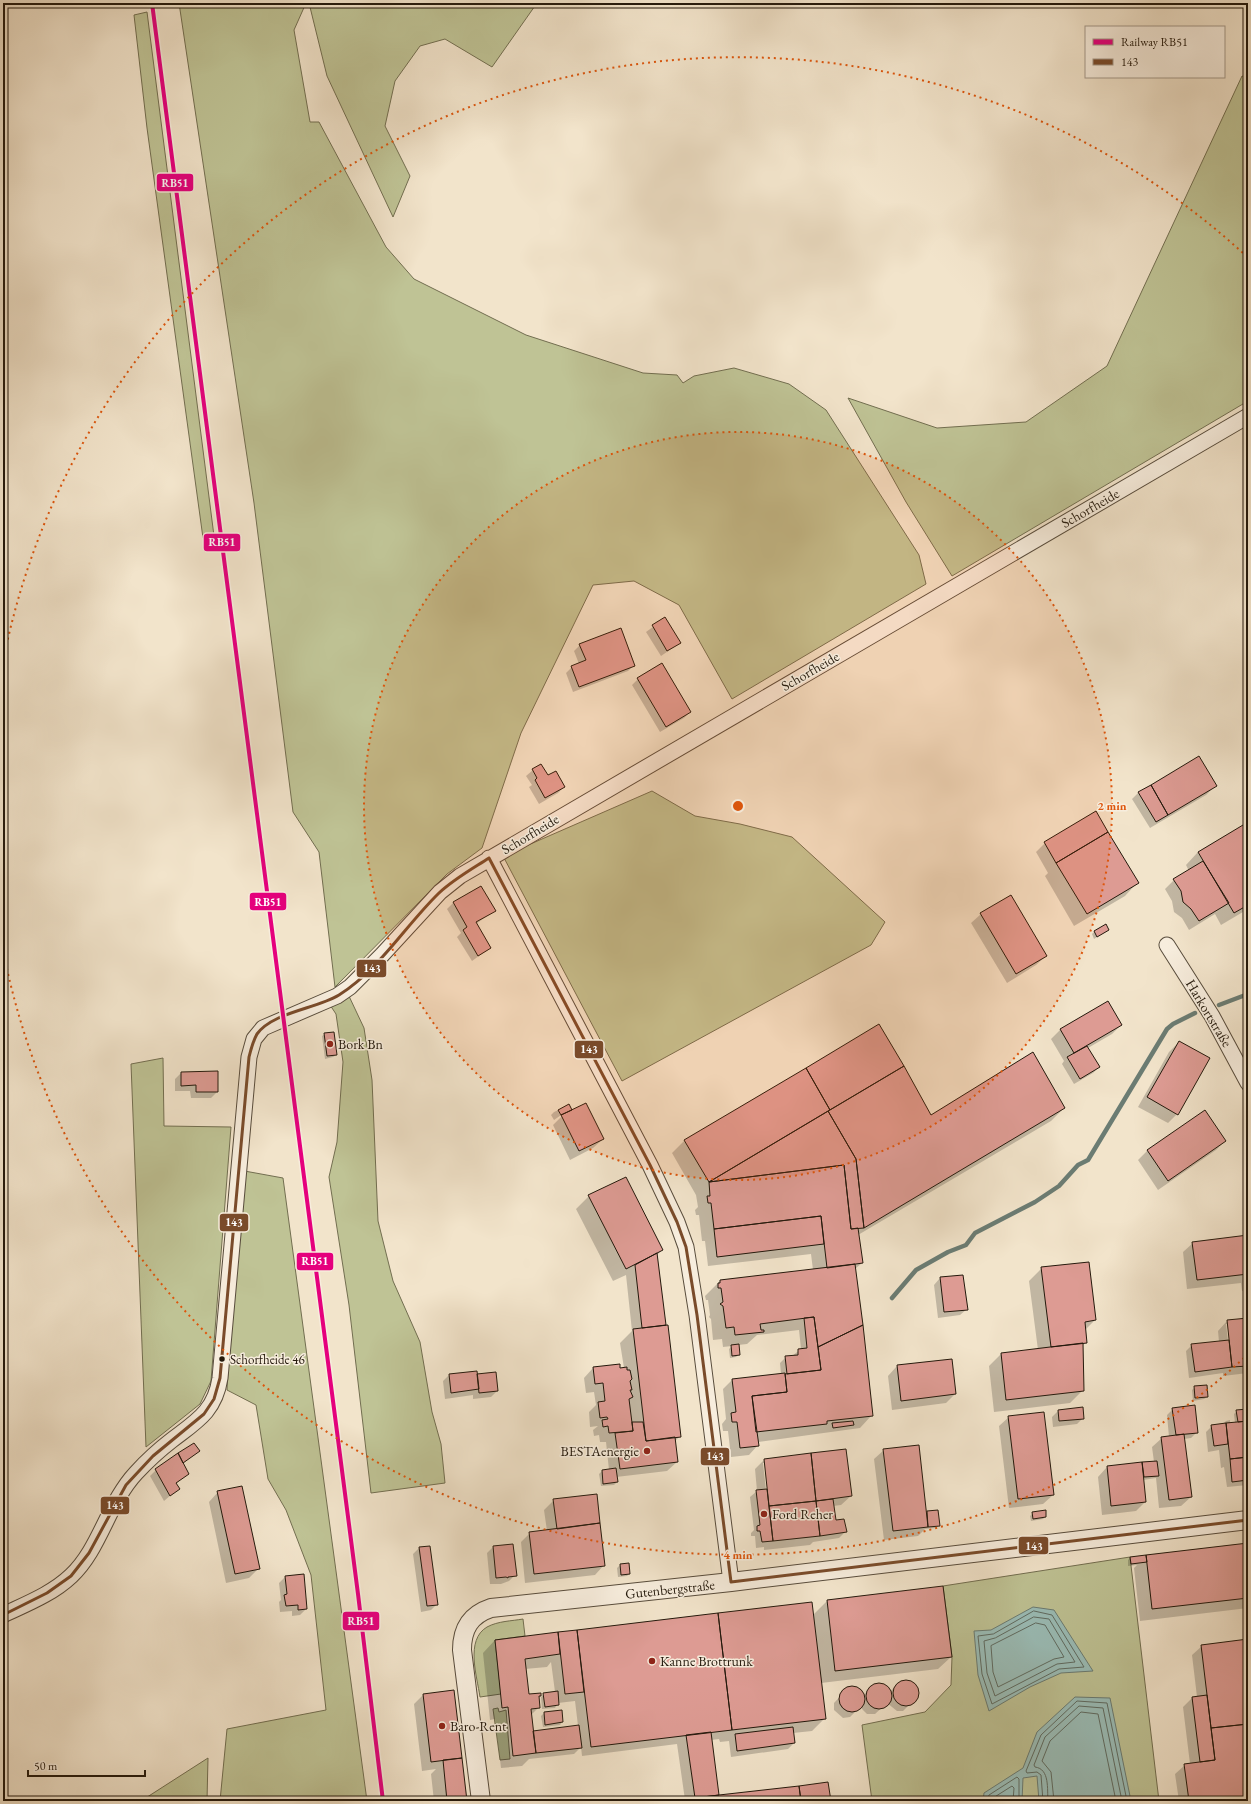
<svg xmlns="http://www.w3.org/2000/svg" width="1251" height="1804" viewBox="0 0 1251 1804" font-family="'EB Garamond',serif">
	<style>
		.green { fill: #bfc395; stroke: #726e50 }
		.water { fill: #9bbeb8; stroke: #6b7c73 }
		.shadow { fill: #0003; fill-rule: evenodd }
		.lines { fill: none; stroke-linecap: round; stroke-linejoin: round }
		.shore { stroke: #606c62; stroke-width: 1 }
		.stream { stroke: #6b7c73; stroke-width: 4.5 }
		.building { fill: #dd9b93; stroke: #24190c }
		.minor-casing { stroke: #584c3c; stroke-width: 17 }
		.tertiary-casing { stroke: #584c3c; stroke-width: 20 }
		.minor { stroke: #f7eddd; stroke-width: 15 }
		.tertiary { stroke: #f7eddd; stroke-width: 18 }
		.bus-1-casing { stroke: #f7eddd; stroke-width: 6 }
		.bus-1 { stroke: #7a4b2a; stroke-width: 3 }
		.rail-1-casing { stroke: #f7eddd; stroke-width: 7 }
		.rail-1 { stroke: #e5007d; stroke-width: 4 }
		.ring { fill: none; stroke: #de560c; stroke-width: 2; stroke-dasharray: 2 4 }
		.poi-dot { fill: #8f2418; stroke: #f7eddd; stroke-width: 1.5 }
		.bus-dot { fill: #24190c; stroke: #f7eddd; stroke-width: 1.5 }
		.labels { text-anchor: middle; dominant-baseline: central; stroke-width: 3; stroke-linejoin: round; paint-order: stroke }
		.bus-label { font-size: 13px; fill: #24190c; stroke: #f7eddd; text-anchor: start }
		.street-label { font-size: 14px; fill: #24190c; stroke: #f7eddd }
		.poi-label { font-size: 14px; fill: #24190c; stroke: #f7eddd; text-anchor: start }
		.centre { fill: #de560c; stroke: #f7eddd; stroke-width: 2 }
		.ring-label { font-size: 12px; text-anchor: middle; font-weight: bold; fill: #de560c; stroke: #f7eddd; stroke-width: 3; stroke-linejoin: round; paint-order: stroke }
		.line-badge { stroke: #f7eddd; stroke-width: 1.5 }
		.badge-label { font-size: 11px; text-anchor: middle; font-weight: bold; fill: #fff }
	</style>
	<rect width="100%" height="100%" fill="#f2e4cb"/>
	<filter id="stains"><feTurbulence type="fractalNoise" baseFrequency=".005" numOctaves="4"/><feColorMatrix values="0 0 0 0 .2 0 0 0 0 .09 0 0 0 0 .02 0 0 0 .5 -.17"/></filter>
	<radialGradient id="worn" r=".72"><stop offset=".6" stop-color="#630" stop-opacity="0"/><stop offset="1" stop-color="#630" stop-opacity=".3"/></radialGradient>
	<path class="green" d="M179 3H306L294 30 310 122H319L386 247 414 279 526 335 643 373 677 375 683 383 694 376 734 368 789 384 826 410 919 555 926 584 732 699 679 605 634 581 593 585 521 733 482 848 447 874 335 987 319 852 293 812 254 503Z
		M309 3H537L492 67 445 39 420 46 395 81 385 126 410 176 393 217 327 76Z
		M147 12 214 536 203 538 147 128 134 15Z
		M1242 76 1248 78V401L952 576 906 502 848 398 937 428 1026 422 1107 366Z
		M652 791 695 816 740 824 792 837 885 922 871 945 622 1081 503 856Z
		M348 994 364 1028 372 1080 378 1221 393 1281 420 1342 432 1412 441 1444 445 1483 371 1493 349 1305 329 1177 337 1142 343 1062 336 1014 330 1005Z
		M163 1058 164 1126 231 1127 211 1381 200 1404 146 1447 131 1064Z
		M239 1170 283 1178 367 1801H220L227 1729 326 1710 311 1575 286 1510 268 1479 256 1405 227 1390Z
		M1130 1557 1159 1801H872L862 1725 925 1712 951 1685 952 1657 943 1586Z
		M523 1619 525 1636 495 1640 501 1694 480 1697C477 1676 465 1640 487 1627 498 1621 512 1621 523 1619Z
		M498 1708 499 1712 506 1710 510 1759 500 1760 493 1709Z
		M208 1758 207 1801H141Z"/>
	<path class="water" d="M1033 1607 1054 1610 1093 1671 1061 1673 1030 1687 989 1711 978 1675 974 1631 991 1630Z
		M1075 1697 1110 1698 1131 1801H1039L1037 1776 1023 1778 1022 1801H983L984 1793 1023 1768 1037 1732Z"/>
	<path class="shadow" d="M665 618 680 643 661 656 646 632Z
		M580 645 634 665 628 671 573 692 566 673 572 667 579 664 574 651Z
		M662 665 690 712 684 718 660 732 632 685 638 679Z
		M533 770 547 777 564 787 558 793 539 804 529 787 532 785 526 776Z
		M1215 786 1206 795 1150 828 1132 799 1138 793Z
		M1248 823V909L1221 925 1215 914 1189 930 1182 918 1174 912 1172 901 1165 889 1174 880 1189 871 1186 865 1198 852Z
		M1045 843 1137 883 1125 896 1074 926 1045 876 1048 873 1036 852Z
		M481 887 494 911 476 924 490 948 472 961 457 937 461 933 447 909 453 903Z
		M981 914 1046 956 1036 965 1007 983 971 923Z
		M1108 930 1094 939 1092 934 1094 932Z
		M1108 1002 1121 1025 1112 1034 1088 1048 1099 1067 1093 1073 1074 1084 1062 1064 1064 1061 1051 1039 1060 1030Z
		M325 1034 336 1055 333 1057 325 1059 322 1036Z
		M1179 1042 1177 1114 1168 1123 1138 1107 1169 1052Z
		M181 1073 217 1092 211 1098H191L190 1091H175V1079Z
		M569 1105 567 1111 554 1120 551 1115 554 1112Z
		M1064 1108 1051 1121 858 1235 862 1263 855 1269 872 1415 860 1428 758 1442V1445L749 1455 731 1457 728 1431H723L722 1424 726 1419 723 1389 732 1380 781 1374 780 1363 786 1357 792 1356 801 1349 799 1330 757 1335 747 1344 738 1345 739 1354 736 1357 730 1358 729 1349 732 1346 723 1347 722 1339 713 1340 711 1319 709 1317 710 1315 708 1300H706L705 1296 720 1281 813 1270 811 1254 708 1266 705 1241H702L699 1215H696L695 1210 698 1207 696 1195 672 1153 684 1141 931 1116Z
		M1205 1111 1225 1141 1216 1150 1158 1190 1138 1160 1147 1151Z
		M562 1116 603 1139 593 1148 570 1160 553 1125Z
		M589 1196 662 1250 657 1255 665 1324 663 1326 680 1436 674 1442 677 1462 667 1471 616 1477 617 1482 614 1485 601 1486 599 1474 602 1471 609 1470 606 1442H600L599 1435 594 1436 593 1430 598 1426 590 1427 589 1412 596 1405 594 1392 586 1393 584 1378 593 1368H624L620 1343 632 1331 626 1275 613 1281 576 1209Z
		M1193 1243 1248 1244V1290L1242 1291 1241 1283 1187 1289 1183 1252Z
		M1042 1268 1095 1320 1085 1330 1086 1342 1082 1346 1083 1390 1070 1403 994 1412 989 1366 1001 1354 1038 1350 1029 1281Z
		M940 1278 967 1309 960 1315 938 1318 934 1285Z
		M1248 1319V1373L1223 1376V1373L1189 1378 1186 1351 1192 1345 1219 1342 1218 1331 1227 1321ZM1226 1324H1228L1230 1341H1228Z
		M951 1360 955 1394 946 1403 892 1410 888 1376 897 1366Z
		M449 1375 476 1376 497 1391 491 1397 473 1399V1395L445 1399 443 1381Z
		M1195 1387 1207 1397 1204 1399 1193 1401 1192 1390Z
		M1173 1409 1197 1432 1191 1438 1184 1439 1191 1497 1181 1506 1159 1508 1156 1478 1143 1480 1145 1502 1136 1511 1102 1515 1098 1477 1107 1467 1154 1462 1152 1447 1162 1438 1169 1437 1167 1415Z
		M1248 1410V1485L1227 1487 1224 1467 1221 1468 1219 1450 1208 1452 1206 1432 1212 1426 1223 1424 1226 1421 1230 1420V1424L1235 1423 1234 1414 1237 1411Z
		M1058 1411 1083 1418 1077 1424 1053 1427 1052 1417Z
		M1009 1417 1053 1495 1043 1504 1009 1508 999 1426Z
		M845 1450 851 1496 841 1505 833 1506 835 1521 845 1532 839 1538 813 1542 810 1545 764 1550V1547L756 1548 755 1536H751V1533L754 1530 750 1497 757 1491 755 1469 764 1460ZM763 1463H765L768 1490H766Z
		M884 1450 926 1513 927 1512 939 1525 936 1528 925 1529 918 1536 884 1540 874 1459Z
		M199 1451 182 1464 188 1473 176 1484 178 1489 164 1501 150 1476 156 1470Z
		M218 1492 258 1569 249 1578 226 1583 209 1502Z
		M554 1500 604 1565 595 1575 525 1583 521 1542 530 1533 547 1531 544 1510Z
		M1033 1513 1045 1517 1043 1519 1031 1521 1030 1516Z
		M1248 1544V1608L1140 1621 1134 1568 1137 1565 1128 1566V1560L1130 1558Z
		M430 1547 437 1604 431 1610 421 1612 413 1554 419 1548Z
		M493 1547 515 1575 509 1581 501 1584H490L487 1553Z
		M628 1564 629 1574 627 1576 618 1577 617 1568 620 1565Z
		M285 1577 306 1609 300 1615 292 1616V1611L280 1612 279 1602 281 1600 279 1583Z
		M942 1588 951 1657 938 1669 821 1683 825 1718 812 1731 793 1733 794 1743 788 1749 731 1757 729 1741 720 1742 719 1739 711 1740 716 1797 830 1801H679L685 1800 677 1744 582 1756 581 1747 574 1754 529 1759 522 1766 501 1768 495 1719 490 1720 483 1653 495 1640 811 1603 813 1615 827 1601ZM551 1662 555 1692 544 1694 541 1697 542 1709 555 1708 558 1703 575 1701 578 1726 532 1733 530 1716 539 1707 538 1698 540 1696 528 1695 525 1669 547 1667Z
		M1248 1640V1801H1179L1175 1774 1185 1765 1190 1764 1183 1707 1192 1698 1197 1697 1192 1655 1202 1646Z
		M908 1681 916 1687 917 1697 903 1711H897L887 1703 875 1714H867L862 1709V1705L850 1717 843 1718 834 1710V1703L848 1688 855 1687 864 1695 872 1685H884L890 1692 898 1683Z
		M423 1695 466 1801H434L431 1774 436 1769 422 1771 414 1704Z
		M561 1711 562 1722 560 1725 543 1727 541 1716 544 1713Z"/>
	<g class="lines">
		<path class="shore" d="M1034 1611 1052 1615 1084 1667 1059 1669 992 1704 982 1674 978 1636 993 1634Z
			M1034 1617 1049 1619 1075 1662 1057 1664 995 1696 987 1673 984 1641 995 1638Z
			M1036 1623 1045 1625 1064 1657 1054 1659 998 1687 993 1672 991 1646Z
			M987 1801 989 1795 1017 1777 1019 1779V1801
			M992 1801 993 1798 1012 1786 1014 1788 1013 1801
			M1043 1801 1041 1775 1037 1772 1027 1773 1026 1771 1041 1735 1077 1701 1107 1703 1127 1801
			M1048 1801C1047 1789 1050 1769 1035 1767L1034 1765 1045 1737 1079 1706 1103 1708 1122 1801
			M1054 1801 1051 1772 1042 1761 1050 1741 1081 1712 1098 1714 1116 1801"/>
		<path class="stream" d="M1219 1005 1248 994
			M892 1298 916 1270 948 1252 966 1245 975 1233 1035 1202 1059 1186 1078 1165 1088 1160 1167 1029 1173 1024 1195 1013"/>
	</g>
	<path class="building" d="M665 617 681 643 667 651 652 625Z
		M621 628 635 666 579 687 571 666 586 660 579 644Z
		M662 663 691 712 666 727 637 678Z
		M1199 756 1217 786 1168 815 1151 785Z
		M541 764 548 775 556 771 565 787 545 798 535 780 537 778 532 769Z
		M1151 785 1168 815 1156 822 1138 792Z
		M1096 811 1108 832 1056 863 1044 842Z
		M1248 822V905L1234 913 1198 852Z
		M1108 832 1139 883 1087 914 1056 863Z
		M1203 861 1229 903 1199 921 1191 909 1183 902 1181 891 1173 879Z
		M481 886 496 911 476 922 491 948 478 956 463 930 467 927 453 902Z
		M1011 895 1047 956 1016 974 980 913Z
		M1106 924 1109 930 1097 937 1094 931Z
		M1108 1001 1122 1025 1074 1053 1060 1029Z
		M879 1024 904 1066 830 1110 806 1068Z
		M334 1032 337 1055 327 1056 324 1033Z
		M1179 1041 1210 1058 1178 1115 1147 1097Z
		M1087 1046 1100 1067 1080 1079 1067 1057Z
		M1033 1052 1065 1108 864 1228 856 1159 828 1111 904 1066 931 1115Z
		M806 1068 830 1110 709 1182 684 1140Z
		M218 1071V1092H196V1085L181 1086V1072Z
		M586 1103 604 1139 579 1151 561 1115Z
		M569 1104 572 1110 561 1115 558 1110Z
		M1205 1110 1226 1141 1168 1181 1147 1150Z
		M828 1111 856 1159 864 1228 851 1229 844 1165 709 1182Z
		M844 1165 851 1229 858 1228 863 1263 827 1268 821 1216 714 1229 711 1203H708L707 1196H710L709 1182Z
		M626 1177 663 1250 626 1269 588 1195Z
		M821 1216 824 1244 717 1257 714 1229Z
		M1248 1235V1274L1197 1280 1192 1242Z
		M657 1253 666 1325 642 1328 635 1265Z
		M1089 1262 1096 1320 1085 1322 1087 1343 1051 1347 1041 1267Z
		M855 1264 863 1325 818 1347 814 1317 760 1324 761 1330H764V1332L735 1335 734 1327 726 1328 723 1306 720 1304 723 1302 721 1288H718V1283H720V1280Z
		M963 1275 968 1310 944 1312 940 1277Z
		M814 1317 821 1370 787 1374 785 1356 798 1355V1349L807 1348 804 1318Z
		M1248 1318V1366L1232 1367 1227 1320Z
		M668 1325 681 1437 646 1441 633 1329Z
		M863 1325 873 1416 827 1421V1424L756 1432 752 1396 787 1392 785 1374 821 1370 818 1347Z
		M1229 1340 1232 1367 1195 1372 1191 1344Z
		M1083 1343 1084 1391 1006 1400 1001 1353Z
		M739 1344 740 1355 732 1356 731 1345Z
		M952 1359 956 1394 901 1401 897 1365Z
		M620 1364V1368L627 1367V1370H630L632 1379 630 1381 632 1390H630L633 1397 629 1399 633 1431 609 1433 608 1426 603 1427 602 1420 608 1419 607 1417 600 1418 598 1402 605 1401 603 1383 595 1384 593 1367Z
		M477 1371 479 1389 451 1393 449 1374Z
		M496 1372 498 1391 479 1393 477 1374Z
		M785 1373 787 1392 752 1396 759 1446 740 1448 737 1422H732L731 1413 736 1412 732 1379Z
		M1207 1385 1208 1397 1195 1398 1194 1386Z
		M1195 1405 1198 1433 1176 1435 1172 1408Z
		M1083 1407 1084 1419 1059 1421 1058 1410Z
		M1248 1409V1421L1238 1422 1236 1410Z
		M1044 1412 1054 1495 1018 1499 1008 1416Z
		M853 1421 854 1425 833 1428 832 1423Z
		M1248 1421V1457L1230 1459 1226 1423Z
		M632 1422H643L646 1441 675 1437 678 1462 620 1469 615 1433 633 1431Z
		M1226 1423 1228 1444 1214 1446 1211 1425Z
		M1184 1434 1192 1497 1169 1500 1161 1437Z
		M194 1443 200 1451 183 1463 178 1453Z
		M919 1445 928 1527 893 1531 883 1449Z
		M846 1449 852 1496 816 1501 811 1453Z
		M178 1453 189 1474 176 1483 180 1489 170 1496 155 1469Z
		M811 1453 816 1501 769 1506 764 1459Z
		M1248 1457V1480L1232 1482 1230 1459Z
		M1157 1461 1159 1476 1144 1477 1142 1462Z
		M1142 1462 1146 1502 1111 1506 1107 1466Z
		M616 1468 618 1482 603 1484 602 1470Z
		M242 1486 260 1569 235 1574 217 1491Z
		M767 1489 773 1541 762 1542 760 1531H757V1526L760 1525 756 1490Z
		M597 1494 600 1523 557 1529 553 1499Z
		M833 1499 836 1520 844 1519 847 1532 820 1536 816 1501Z
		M816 1501 820 1536 773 1541 769 1506Z
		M938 1510 940 1526 928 1527 927 1511Z
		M1046 1510V1517L1033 1519 1032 1512Z
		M600 1523 605 1566 534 1574 529 1532Z
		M1248 1543V1598L1152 1609 1146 1555Z
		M513 1544 517 1576 508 1577V1578L506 1577 496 1578 493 1546Z
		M430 1546 438 1605 427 1606 419 1547Z
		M1146 1555 1147 1562 1131 1564 1130 1557Z
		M629 1563 630 1574 621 1575 620 1564Z
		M304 1574 307 1609 298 1610V1605L286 1606 284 1595 287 1594 285 1576Z
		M943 1586 952 1657 835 1671 827 1600Z
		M812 1602 826 1719 732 1730 718 1613Z
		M718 1613 732 1730 591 1747 577 1630Z
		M577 1630 584 1692 565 1694 558 1632Z
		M558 1632 560 1654 525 1659 529 1694 541 1693V1696H539L540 1708 531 1709 536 1753 513 1756 508 1707 502 1708 495 1640Z
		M1248 1639V1724L1211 1728 1201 1645Z
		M893 1693a13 13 0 1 1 26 0a13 13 0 1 1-26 0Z
		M866 1696a13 13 0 1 1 26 0a13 13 0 1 1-26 0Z
		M839 1699a13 13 0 1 1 26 0a13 13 0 1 1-26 0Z
		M454 1690 462 1758 431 1762 423 1694Z
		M558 1691 559 1705 545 1707 543 1693Z
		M1207 1695 1215 1760 1200 1762 1192 1697Z
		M562 1710 563 1722 545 1725 544 1712Z
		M1248 1724V1801H1189L1184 1764 1215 1760 1211 1728Z
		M579 1725 582 1748 536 1753 533 1731Z
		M793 1727 795 1743 737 1751 735 1734Z
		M711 1732 719 1795 695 1798 686 1735Z
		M462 1758 467 1801H447L443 1760Z
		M828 1782 831 1801H801L799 1786Z
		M799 1786 801 1801H670L719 1795Z"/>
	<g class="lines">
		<g class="minor-casing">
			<path id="minor" d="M489 858 650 1165 677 1222 686 1247 697 1315 731 1582
				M1167 945 1212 1016 1248 1083
				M3 1615C26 1604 52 1594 71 1576 100 1549 108 1503 136 1473 147 1461 159 1450 172 1440 197 1421 215 1411 220 1378L249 1057 254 1039 263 1028 337 996 350 987 382 955 440 892 460 876 1248 416"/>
		</g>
		<g class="tertiary-casing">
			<path id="tertiary" d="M481 1801 462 1650C462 1629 470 1615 491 1608L731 1582 1248 1520"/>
		</g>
		<use href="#minor" class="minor"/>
		<use href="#tertiary" class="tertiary"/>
		<g class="bus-1-casing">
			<path id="bus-1" d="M489 858 650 1165 677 1222 686 1247 697 1315 731 1582 1248 1520
				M3 1615 47 1593 71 1576 89 1553 126 1485 153 1456 204 1414 214 1399 220 1378 249 1057C251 1049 253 1041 257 1034 273 1012 316 1009 339 995 380 969 405 926 439 893 454 879 472 869 489 858"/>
		</g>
		<use href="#bus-1" class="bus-1"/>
		<g class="rail-1-casing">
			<path id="rail-1" d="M152 3 358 1594 383 1801"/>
		</g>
		<use href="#rail-1" class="rail-1"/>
	</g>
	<circle cx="738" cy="806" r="374" fill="#de560c" fill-opacity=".12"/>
	<g class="ring">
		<circle cx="738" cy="806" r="374"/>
		<path d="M1244 1358A749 749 0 0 1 4 955M4 657A749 749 0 0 1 1244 254"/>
	</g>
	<g class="poi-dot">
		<circle cx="330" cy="1044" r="4"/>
		<circle cx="647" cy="1451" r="4"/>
		<circle cx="764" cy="1514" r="4"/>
		<circle cx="652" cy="1661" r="4"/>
		<circle cx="442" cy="1726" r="4"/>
	</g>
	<circle class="bus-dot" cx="222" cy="1359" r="3.5"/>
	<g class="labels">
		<g class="bus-label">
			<text x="230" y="1359">Schorfheide 46</text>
		</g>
		<g class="street-label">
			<text transform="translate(1090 508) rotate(-30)">Schorfheide</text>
			<text transform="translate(810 671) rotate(-30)">Schorfheide</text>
			<text transform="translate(530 834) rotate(-31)">Schorfheide</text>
			<text transform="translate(1209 1013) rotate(59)">Harkortstraße</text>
			<text transform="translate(670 1589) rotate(-6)">Gutenbergstraße</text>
		</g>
		<g class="poi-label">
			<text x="338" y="1044">Bork Bn</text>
			<text x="639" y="1451" text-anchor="end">BESTAenergie</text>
			<text x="772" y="1514">Ford Reher</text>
			<text x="660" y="1661">Kanne Brottrunk</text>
			<text x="450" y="1726">Baro-Rent</text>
		</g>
	</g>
	<circle cx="738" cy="806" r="6" class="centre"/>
	<g class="ring-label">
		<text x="1112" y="810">2 min</text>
		<text x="738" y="1559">4 min</text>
	</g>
	<g class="line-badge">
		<rect x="156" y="173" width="38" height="19" rx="4" fill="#e5007d"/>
		<rect x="203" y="533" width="38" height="19" rx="4" fill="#e5007d"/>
		<rect x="249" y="892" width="38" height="19" rx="4" fill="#e5007d"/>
		<rect x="356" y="959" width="31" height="19" rx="4" fill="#7a4b2a"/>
		<rect x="574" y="1040" width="30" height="19" rx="4" fill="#7a4b2a"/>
		<rect x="219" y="1213" width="30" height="19" rx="4" fill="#7a4b2a"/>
		<rect x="296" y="1252" width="38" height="19" rx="4" fill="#e5007d"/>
		<rect x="700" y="1447" width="30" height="19" rx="4" fill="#7a4b2a"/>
		<rect x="100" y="1496" width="30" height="19" rx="4" fill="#7a4b2a"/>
		<rect x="1018" y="1536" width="31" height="19" rx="4" fill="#7a4b2a"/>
		<rect x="342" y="1611" width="38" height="20" rx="4" fill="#e5007d"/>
	</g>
	<g class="badge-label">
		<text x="175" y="187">RB51</text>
		<text x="222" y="546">RB51</text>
		<text x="268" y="906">RB51</text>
		<text x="372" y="972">143</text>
		<text x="589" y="1053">143</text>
		<text x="234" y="1226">143</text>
		<text x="315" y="1265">RB51</text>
		<text x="715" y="1460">143</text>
		<text x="115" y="1509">143</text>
		<text x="1034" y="1550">143</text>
		<text x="361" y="1625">RB51</text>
	</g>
	<rect width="1251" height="1804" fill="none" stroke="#f2e4cb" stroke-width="16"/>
	<rect x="4" y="4" width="1243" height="1796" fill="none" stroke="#24190c" stroke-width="2"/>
	<rect x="8" y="8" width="1235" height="1788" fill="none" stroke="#24190c"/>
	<rect x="1085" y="26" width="140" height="52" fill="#f7eddd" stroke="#a39889"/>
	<rect x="1093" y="39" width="20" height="6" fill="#e5007d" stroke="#a39889"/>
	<text x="1121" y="46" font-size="12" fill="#24190c">Railway RB51</text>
	<rect x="1093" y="59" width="20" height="6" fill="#7a4b2a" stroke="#a39889"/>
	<text x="1121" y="66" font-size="12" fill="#24190c">143</text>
	<path d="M28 1770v6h117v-6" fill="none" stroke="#24190c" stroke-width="2"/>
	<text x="34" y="1770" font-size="12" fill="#24190c" stroke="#f7eddd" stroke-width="3" paint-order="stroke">50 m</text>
	<rect width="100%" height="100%" filter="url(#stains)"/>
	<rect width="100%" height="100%" fill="url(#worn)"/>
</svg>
